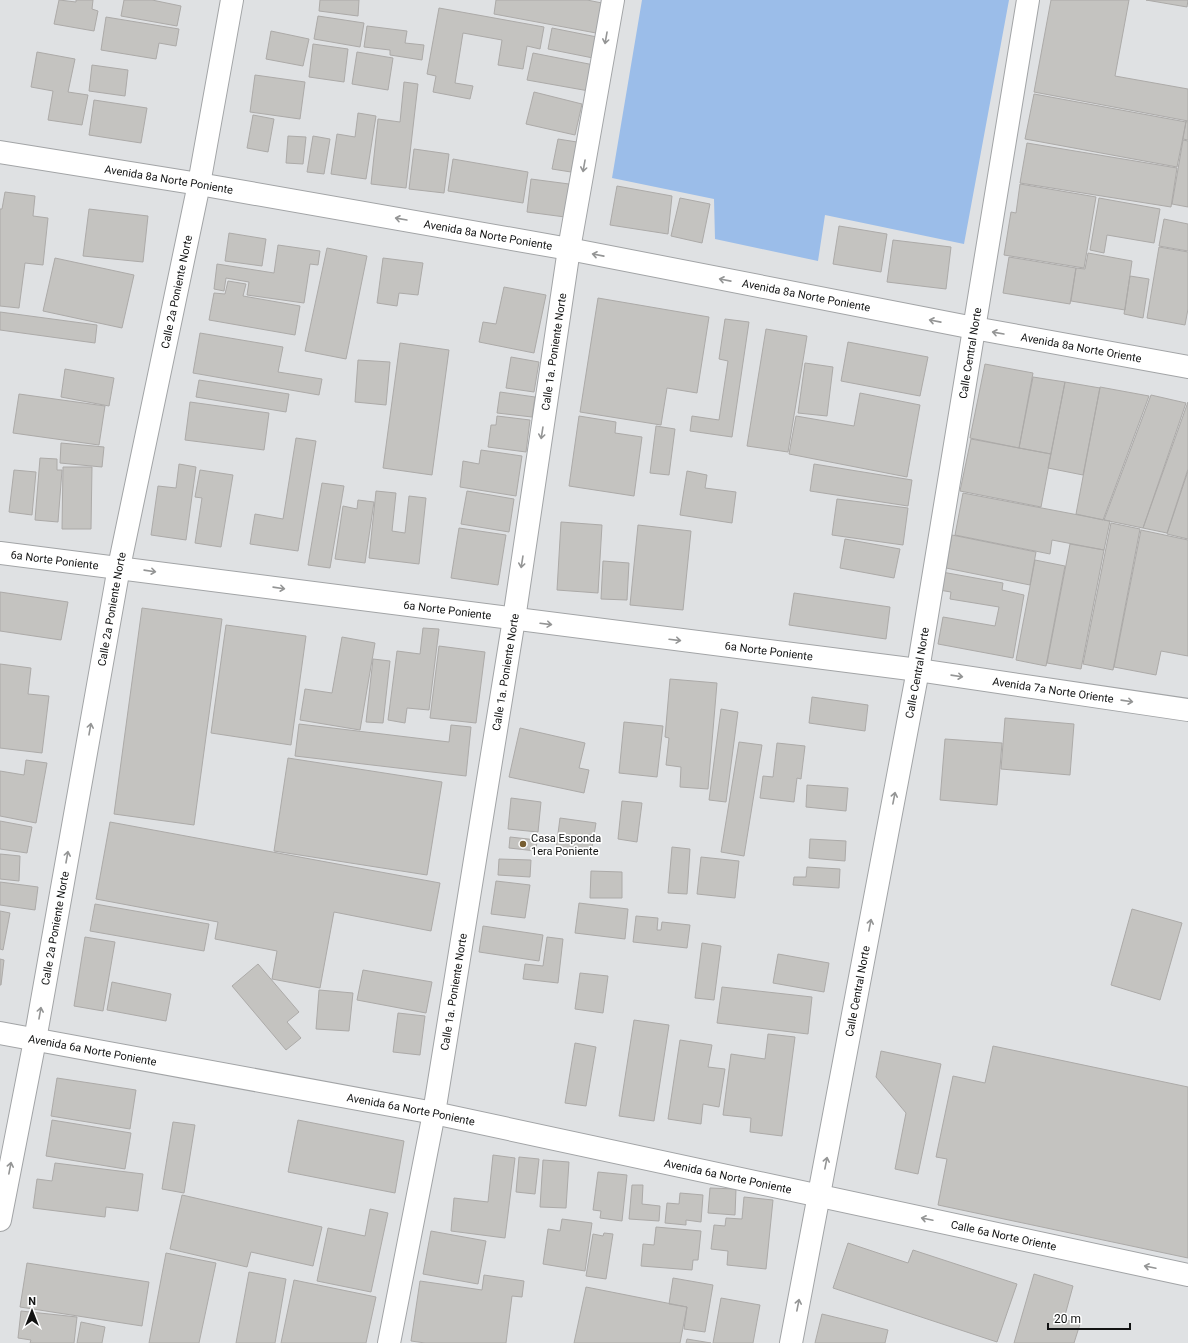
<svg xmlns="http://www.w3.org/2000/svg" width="1188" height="1343" viewBox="0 0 1188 1343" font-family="Roboto,sans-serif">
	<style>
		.green { fill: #9bbde9 }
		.building { fill: #c4c3c0; stroke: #acaaa8 }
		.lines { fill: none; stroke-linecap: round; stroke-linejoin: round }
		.street-casing { stroke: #a2a4a6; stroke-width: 24 }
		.secondary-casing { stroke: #a2a4a6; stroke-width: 24 }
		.street { stroke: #fff; stroke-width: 22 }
		.secondary { stroke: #fff; stroke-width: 22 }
		.oneway { stroke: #949595 }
		.poi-dot { fill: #785e30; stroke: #fff; stroke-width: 1.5 }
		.labels { text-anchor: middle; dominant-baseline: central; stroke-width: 3.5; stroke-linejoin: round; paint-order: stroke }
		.street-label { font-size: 11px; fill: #121313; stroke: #fff }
		.poi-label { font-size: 11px; fill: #121313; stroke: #fff; text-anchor: start }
	</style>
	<rect width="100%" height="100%" fill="#dfe1e3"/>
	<path class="green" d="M642 0H1009L964 244 825 215 818 261 715 239 714 199 612 178Z"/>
	<path class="building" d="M59 0 76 2V0H93L92 9 98 11 94 31 54 24Z
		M124 0H152L181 6 177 26 121 16Z
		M320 0H359L358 16 319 11Z
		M496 0H587L602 3 596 33 494 14Z
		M1051 0H1129L1115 76 1188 89V121L1034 92Z
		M1146 0H1188L1187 7Z
		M439 8 544 27 540 49 527 46 523 69 498 65 502 40 463 33 455 83 473 86 470 99 433 92 436 76 427 74Z
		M318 16 364 23 360 47 314 39Z
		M106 17 179 29 176 46 159 43 156 59 101 50Z
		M367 26 407 31 405 43 424 45 422 60 390 55V50L364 47Z
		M552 28 597 37 593 58 548 49Z
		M271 31 309 39 303 66 266 59Z
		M313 44 348 49 344 82 309 77Z
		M37 52 75 59 68 92 88 95 82 125 48 120 53 91 31 87Z
		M357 52 393 58 388 90 352 84Z
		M533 53 594 65 589 91 527 80Z
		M92 65 128 70 125 96 89 91Z
		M255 75 305 82 300 119 250 112Z
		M404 82 418 84 406 188 371 184 378 119 400 122Z
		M534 92 582 104 575 135 526 124Z
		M1034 94 1186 122 1177 167 1025 139Z
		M94 100 147 108 141 143 89 135Z
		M358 113 376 116 366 179 331 174 337 134 355 137Z
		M253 115 274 119 268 152 247 148Z
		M1186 121 1188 122V140L1183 139Z
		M288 136 306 137 303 164 286 163Z
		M313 136 330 139 324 174 307 172Z
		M558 139 577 142 571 172 552 169Z
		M1183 140 1188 141V207L1172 204Z
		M1027 143 1177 168 1171 207 1020 183Z
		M414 149 449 154 444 193 409 189Z
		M453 159 528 172 523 203 448 191Z
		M531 179 569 184 565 217 527 212Z
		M1020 184 1096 197 1084 268 1004 255 1011 212 1016 213Z
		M617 186 672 196 668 234 610 225Z
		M5 192 35 196 33 216 48 218 43 265 25 263 19 308 0 306V209H2Z
		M680 198 710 204 702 243 671 236Z
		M1099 198 1160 209 1154 243 1107 235 1104 253 1090 250Z
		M89 209 148 216 143 262 83 256Z
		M1164 219 1188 224V251L1159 246Z
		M839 226 887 234 881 272 833 264Z
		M229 233 266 239 262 266 225 261Z
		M893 240 951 247 946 289 887 282Z
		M278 245 320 251 318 265 310 264 304 303 247 295 249 282 226 278 224 291 214 289 217 264 274 273Z
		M1159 247 1188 252V309L1185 325 1147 318Z
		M327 248 367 256 346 359 305 351Z
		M1088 253 1132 261 1125 310 1071 301 1076 268 1085 269Z
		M1009 257 1076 268 1070 304 1003 293Z
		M55 258 134 275 122 328 43 311Z
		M383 258 423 263 418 295 399 293 397 306 377 303Z
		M1130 276 1149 279 1143 318 1124 314Z
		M228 281 246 284 243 296 300 306 295 335 209 320 214 293 225 294Z
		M504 287 546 295 534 353 479 342 483 322 496 324Z
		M598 298 709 317 697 393 667 388 661 425 580 412Z
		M0 312 97 325 95 343 0 330Z
		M725 319 749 322 732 437 690 431 692 416 719 420 728 361 719 359Z
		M766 329 807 336 788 452 747 446Z
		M200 333 283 347 278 372 322 379 319 395 193 373Z
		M848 342 928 357 920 396 841 381Z
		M400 343 449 350 432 475 383 468Z
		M511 357 539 362 534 392 506 388Z
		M358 360 390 362 386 405 355 402Z
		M805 363 833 367 827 416 798 413Z
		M985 364 1033 373 1019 448 970 438Z
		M65 369 114 378 109 406 61 397Z
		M1033 377 1065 382 1051 454 1019 448Z
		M199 380 289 394 286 412 196 397Z
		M1065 382 1100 388 1083 475 1048 468Z
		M1100 387 1149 396 1103 520 1076 514Z
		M500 392 535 397 532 417 497 413Z
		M860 393 920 405 907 477 789 454 796 416 854 426Z
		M19 394 105 406 99 445 13 433Z
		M1151 395 1186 403 1143 528 1104 520Z
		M190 402 269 413 264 450 185 440Z
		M1188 402V469L1167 533 1143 528Z
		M497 416 530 420 526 452 488 447 491 425H496Z
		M579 416 616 422 615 433 642 437 634 496 569 486Z
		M656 426 675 429 669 475 650 473Z
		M296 438 316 441 298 551 250 544 255 514 283 519Z
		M971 439 1051 454 1041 507 960 491Z
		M61 443 104 447 102 467 60 463Z
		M481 450 522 456 516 496 460 487 463 461 479 464Z
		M40 458 57 459V470H62L58 522 35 520Z
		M179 464 196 467 186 540 151 535 158 486 176 488Z
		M814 464 912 480 908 506 810 491Z
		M63 467H92L91 529H62Z
		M14 470 36 472 32 515 9 512Z
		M200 470 233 475 221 547 195 543 202 498 195 497Z
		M687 471 707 475 705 488 736 492 732 523 680 515Z
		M1188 471V539L1167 534Z
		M322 483 344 486 330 568 308 565Z
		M376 491 396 493 392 531 405 533 409 496 426 498 419 564 369 558Z
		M467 491 514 499 509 532 461 524Z
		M963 493 1110 521 1104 550 1052 540 1050 554 955 535Z
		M837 499 908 508 903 545 832 535Z
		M358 500 374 502 365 563 335 559 343 506 357 509Z
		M561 522 602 525 598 593 557 590Z
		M1111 523 1140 529 1113 670 1083 664Z
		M638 525 691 531 683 610 630 605Z
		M459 528 506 535 498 585 451 578Z
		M1141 530 1188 540V656L1161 651 1156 675 1114 667Z
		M952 535 1036 552 1030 585 946 568Z
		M845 539 900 549 894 578 840 568Z
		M1070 544 1104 550 1081 669 1047 663Z
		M1035 560 1065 566 1046 666 1016 660Z
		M603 561 629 563 627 600 601 599Z
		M942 572 1003 583 1002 590 1024 595 1013 658 938 644 943 617 995 626 999 607 950 599 951 592 939 590Z
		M0 592 68 602 61 640 0 631Z
		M794 593 890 607 886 639 789 625Z
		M142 608 222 619 194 825 114 814Z
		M226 625 306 636 291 745 211 733Z
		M423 628 439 629 429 710 407 708 405 723 388 720 397 651 420 654Z
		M342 637 375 643 360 730 300 720 305 689 332 693Z
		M439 646 485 652 476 723 430 718Z
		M373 659 390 661 383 723 366 722Z
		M0 664 31 668 28 694 49 696 42 753 0 748Z
		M670 679 717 683 708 789 680 787 681 767 666 765 669 738 665 737Z
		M812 697 868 705 865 731 809 723Z
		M721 709 738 712 726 802 709 800Z
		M1005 718 1074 724 1070 775 1001 769Z
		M624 722 663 726 657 777 619 773Z
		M299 724 449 742 451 725 471 727 466 776 295 756Z
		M520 728 585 743 579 768 589 770 584 793 509 777Z
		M945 739 1002 743 997 805 940 800Z
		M739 742 762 745 744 856 721 852Z
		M777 743 805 746 801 779 797 778 794 802 760 798 763 776 773 777Z
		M288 758 442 782 427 875 274 851Z
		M26 760 47 763 36 823 0 816V771L24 775Z
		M807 785 848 788 846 811 806 807Z
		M511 798 541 802 538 832 508 829Z
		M622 801 642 803 637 842 618 839Z
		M560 818 596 823 591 853 556 849Z
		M0 821 32 827 27 853 0 849Z
		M110 822 440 883 431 931 334 912 320 988 272 979 277 951 215 939 218 922 96 899Z
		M510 837 537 840 536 851 509 848Z
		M810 839 846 841 845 861 809 858Z
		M672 847 690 849 687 894 668 893Z
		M0 854 20 856 19 881 0 879Z
		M701 857 739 861 735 898 697 894Z
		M499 859 531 860 530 877 498 875Z
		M807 867 840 869 839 888 793 885 794 877H806Z
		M591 871 622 872V898H590Z
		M496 881 530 885 525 918 491 914Z
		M0 882 38 887 35 910 0 905Z
		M579 903 628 909 625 939 575 933Z
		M95 904 209 924 204 951 90 931Z
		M1132 909 1182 923 1160 1000 1111 985Z
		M0 911 10 913 3 950 0 949Z
		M636 916 658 918 657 930H661L662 922 690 925 687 948 633 942Z
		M483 926 543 935 539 961 479 952Z
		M85 937 115 942 103 1011 74 1006Z
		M547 937 563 939 558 983 523 979 525 964 543 966Z
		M702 943 721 946 714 1000 695 998Z
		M778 954 829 963 824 992 773 983Z
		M0 959 4 960 1 985H0Z
		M258 964 299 1012 287 1022 301 1038 286 1050 232 986Z
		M363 970 432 982 426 1013 357 1000Z
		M580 973 608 976 603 1013 575 1009Z
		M112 982 171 994 166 1021 107 1010Z
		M722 987 812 997 808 1034 717 1023Z
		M319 990 353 993 349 1031 316 1029Z
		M398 1013 425 1016 420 1055 393 1052Z
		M634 1020 669 1025 654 1121 619 1116Z
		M768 1034 795 1037 782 1136 750 1132 751 1118 723 1115 731 1054 765 1059Z
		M680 1040 712 1045 708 1067 725 1069 719 1107 703 1104 701 1124 668 1119Z
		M575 1043 596 1047 586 1106 565 1103Z
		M993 1046 1188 1087V1258L938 1205 947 1159 936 1157 953 1076 985 1083Z
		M881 1051 941 1064 918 1174 895 1169 906 1113 876 1077Z
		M57 1078 136 1090 130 1129 51 1116Z
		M52 1120 131 1133 125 1169 46 1156Z
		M298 1120 404 1141 395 1193 288 1172Z
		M173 1122 195 1125 184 1193 162 1189Z
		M493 1155 515 1158 505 1238 451 1231 454 1198 488 1202Z
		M519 1157 539 1159 535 1194 516 1192Z
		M543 1160 569 1162 566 1208 540 1207Z
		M55 1163 143 1174 138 1211 106 1207 105 1217 33 1208 37 1179 52 1181Z
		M598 1172 627 1175 622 1221 600 1218 601 1211 593 1210Z
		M632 1185H643L642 1204 660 1206 659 1221 629 1219Z
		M710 1188 736 1189 735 1215 708 1213Z
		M680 1193 703 1195 701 1222 686 1220V1225L665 1223 667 1203 679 1204Z
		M182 1195 322 1227 313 1266 251 1252 247 1267 170 1249Z
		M744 1197 773 1200 766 1269 727 1265 728 1251 711 1249 714 1225 725 1226 726 1218 742 1219Z
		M370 1209 388 1213 371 1292 317 1281 328 1228 365 1236Z
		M562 1219 592 1223 585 1271 543 1264 548 1229 560 1231Z
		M656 1227 701 1231 698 1260H693L692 1270 641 1266 643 1244 654 1245Z
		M431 1231 486 1241 478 1284 423 1274Z
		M604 1233 613 1234 606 1279 586 1276 593 1234 603 1236Z
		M848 1243 908 1263 913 1250 1017 1284 997 1342 833 1288Z
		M166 1253 216 1263 199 1343H149Z
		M27 1263 149 1282 142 1326 20 1307Z
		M249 1272 286 1279 275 1343H236Z
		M1034 1274 1073 1286 1064 1319 1080 1324 1074 1343H1014Z
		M484 1275 524 1281 522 1297 512 1296 506 1343H425L411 1341 420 1281 482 1290Z
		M673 1278 713 1285 705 1332 684 1329 687 1307 669 1304Z
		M294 1280 376 1297 366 1343H281Z
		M586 1287 687 1307 680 1343H574Z
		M721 1298 760 1305 753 1343H713Z
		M21 1311 77 1317 74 1343H30L31 1340 18 1338Z
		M822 1314 888 1330 885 1343H815Z
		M81 1322 105 1327 102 1343H77Z
		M687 1339 711 1343H686Z"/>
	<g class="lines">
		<g class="street-casing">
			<g id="street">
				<path id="s1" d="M974 328 1188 367"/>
				<path id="s2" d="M0 553 918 670 1188 710"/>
				<path id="s3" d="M0 1033 434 1113 1188 1275"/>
			</g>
		</g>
		<g class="secondary-casing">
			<g id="secondary">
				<path id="s4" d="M0 152 199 184 569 249 974 328"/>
				<path id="s5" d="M0 1220 35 1040 119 567 199 184 232 0"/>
				<path id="s6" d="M389 1343 434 1113 514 619 569 249 613 0"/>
				<path id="s7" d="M791 1343 918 670 1028 0"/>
			</g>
		</g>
		<use href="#street" class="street"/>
		<use href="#secondary" class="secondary"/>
	</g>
	<defs><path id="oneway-shaft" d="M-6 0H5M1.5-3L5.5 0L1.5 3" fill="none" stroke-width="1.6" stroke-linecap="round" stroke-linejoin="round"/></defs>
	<g class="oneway">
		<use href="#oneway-shaft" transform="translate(606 38) rotate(100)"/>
		<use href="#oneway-shaft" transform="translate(584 166) rotate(100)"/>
		<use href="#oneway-shaft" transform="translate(401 219) rotate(-170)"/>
		<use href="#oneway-shaft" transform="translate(598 255) rotate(-169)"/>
		<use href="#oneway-shaft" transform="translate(725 280) rotate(-169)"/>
		<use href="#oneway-shaft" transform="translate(935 321) rotate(-169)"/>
		<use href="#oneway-shaft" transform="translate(998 333) rotate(-170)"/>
		<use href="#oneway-shaft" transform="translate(542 433) rotate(99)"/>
		<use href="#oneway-shaft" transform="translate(522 562) rotate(99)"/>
		<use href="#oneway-shaft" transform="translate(150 571) rotate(8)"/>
		<use href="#oneway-shaft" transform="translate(279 588) rotate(8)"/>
		<use href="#oneway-shaft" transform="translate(546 624) rotate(7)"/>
		<use href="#oneway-shaft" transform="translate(675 640) rotate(7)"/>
		<use href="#oneway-shaft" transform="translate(957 676) rotate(8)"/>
		<use href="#oneway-shaft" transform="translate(1127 701) rotate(8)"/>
		<use href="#oneway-shaft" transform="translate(90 729) rotate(-80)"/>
		<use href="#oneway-shaft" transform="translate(894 798) rotate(-79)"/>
		<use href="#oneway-shaft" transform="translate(67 857) rotate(-80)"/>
		<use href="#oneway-shaft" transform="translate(870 925) rotate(-79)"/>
		<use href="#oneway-shaft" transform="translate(40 1013) rotate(-80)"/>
		<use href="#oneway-shaft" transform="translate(826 1163) rotate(-79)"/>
		<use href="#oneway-shaft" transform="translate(10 1168) rotate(-79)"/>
		<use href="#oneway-shaft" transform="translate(927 1219) rotate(-168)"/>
		<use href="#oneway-shaft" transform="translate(1150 1267) rotate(-168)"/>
		<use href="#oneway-shaft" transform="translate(798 1305) rotate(-79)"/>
	</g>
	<circle class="poi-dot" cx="523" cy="844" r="4"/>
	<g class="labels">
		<g class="street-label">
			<text stroke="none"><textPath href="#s4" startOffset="171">Avenida 8a Norte Poniente</textPath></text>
			<text stroke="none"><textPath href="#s4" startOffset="495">Avenida 8a Norte Poniente</textPath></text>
			<text stroke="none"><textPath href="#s5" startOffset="945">Calle 2a Poniente Norte</textPath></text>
			<text stroke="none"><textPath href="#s4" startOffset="819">Avenida 8a Norte Poniente</textPath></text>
			<text stroke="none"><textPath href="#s1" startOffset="109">Avenida 8a Norte Oriente</textPath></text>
			<text stroke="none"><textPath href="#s6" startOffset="1005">Calle 1a. Poniente Norte</textPath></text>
			<text stroke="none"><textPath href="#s7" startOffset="1006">Calle Central Norte</textPath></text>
			<text stroke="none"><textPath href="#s2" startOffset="55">6a Norte Poniente</textPath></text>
			<text stroke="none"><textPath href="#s5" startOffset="621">Calle 2a Poniente Norte</textPath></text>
			<text stroke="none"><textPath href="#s2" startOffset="451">6a Norte Poniente</textPath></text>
			<text stroke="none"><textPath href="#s2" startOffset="775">6a Norte Poniente</textPath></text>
			<text stroke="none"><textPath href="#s6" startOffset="681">Calle 1a. Poniente Norte</textPath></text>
			<text stroke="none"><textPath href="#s7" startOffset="682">Calle Central Norte</textPath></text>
			<text stroke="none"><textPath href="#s2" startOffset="1062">Avenida 7a Norte Oriente</textPath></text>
			<text stroke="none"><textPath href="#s5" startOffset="297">Calle 2a Poniente Norte</textPath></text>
			<text stroke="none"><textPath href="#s7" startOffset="358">Calle Central Norte</textPath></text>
			<text stroke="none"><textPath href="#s6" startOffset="357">Calle 1a. Poniente Norte</textPath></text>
			<text stroke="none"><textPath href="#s3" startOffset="94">Avenida 6a Norte Poniente</textPath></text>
			<text stroke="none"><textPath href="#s3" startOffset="418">Avenida 6a Norte Poniente</textPath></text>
			<text stroke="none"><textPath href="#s3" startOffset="742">Avenida 6a Norte Poniente</textPath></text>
			<text stroke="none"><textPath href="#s3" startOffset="1024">Calle 6a Norte Oriente</textPath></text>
		</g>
		<g class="poi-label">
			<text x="531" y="838">Casa Esponda<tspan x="531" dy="13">1era Poniente</tspan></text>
		</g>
	</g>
	<g transform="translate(32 1311)" stroke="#ffffff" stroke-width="3" paint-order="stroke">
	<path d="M0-3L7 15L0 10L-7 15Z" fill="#121313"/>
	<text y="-6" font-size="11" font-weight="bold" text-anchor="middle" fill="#121313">N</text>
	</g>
	<path d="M1048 1323v6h82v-6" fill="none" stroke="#121313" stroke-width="2"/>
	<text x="1054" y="1323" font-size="12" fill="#121313" stroke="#ffffff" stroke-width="3" paint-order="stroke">20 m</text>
</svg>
